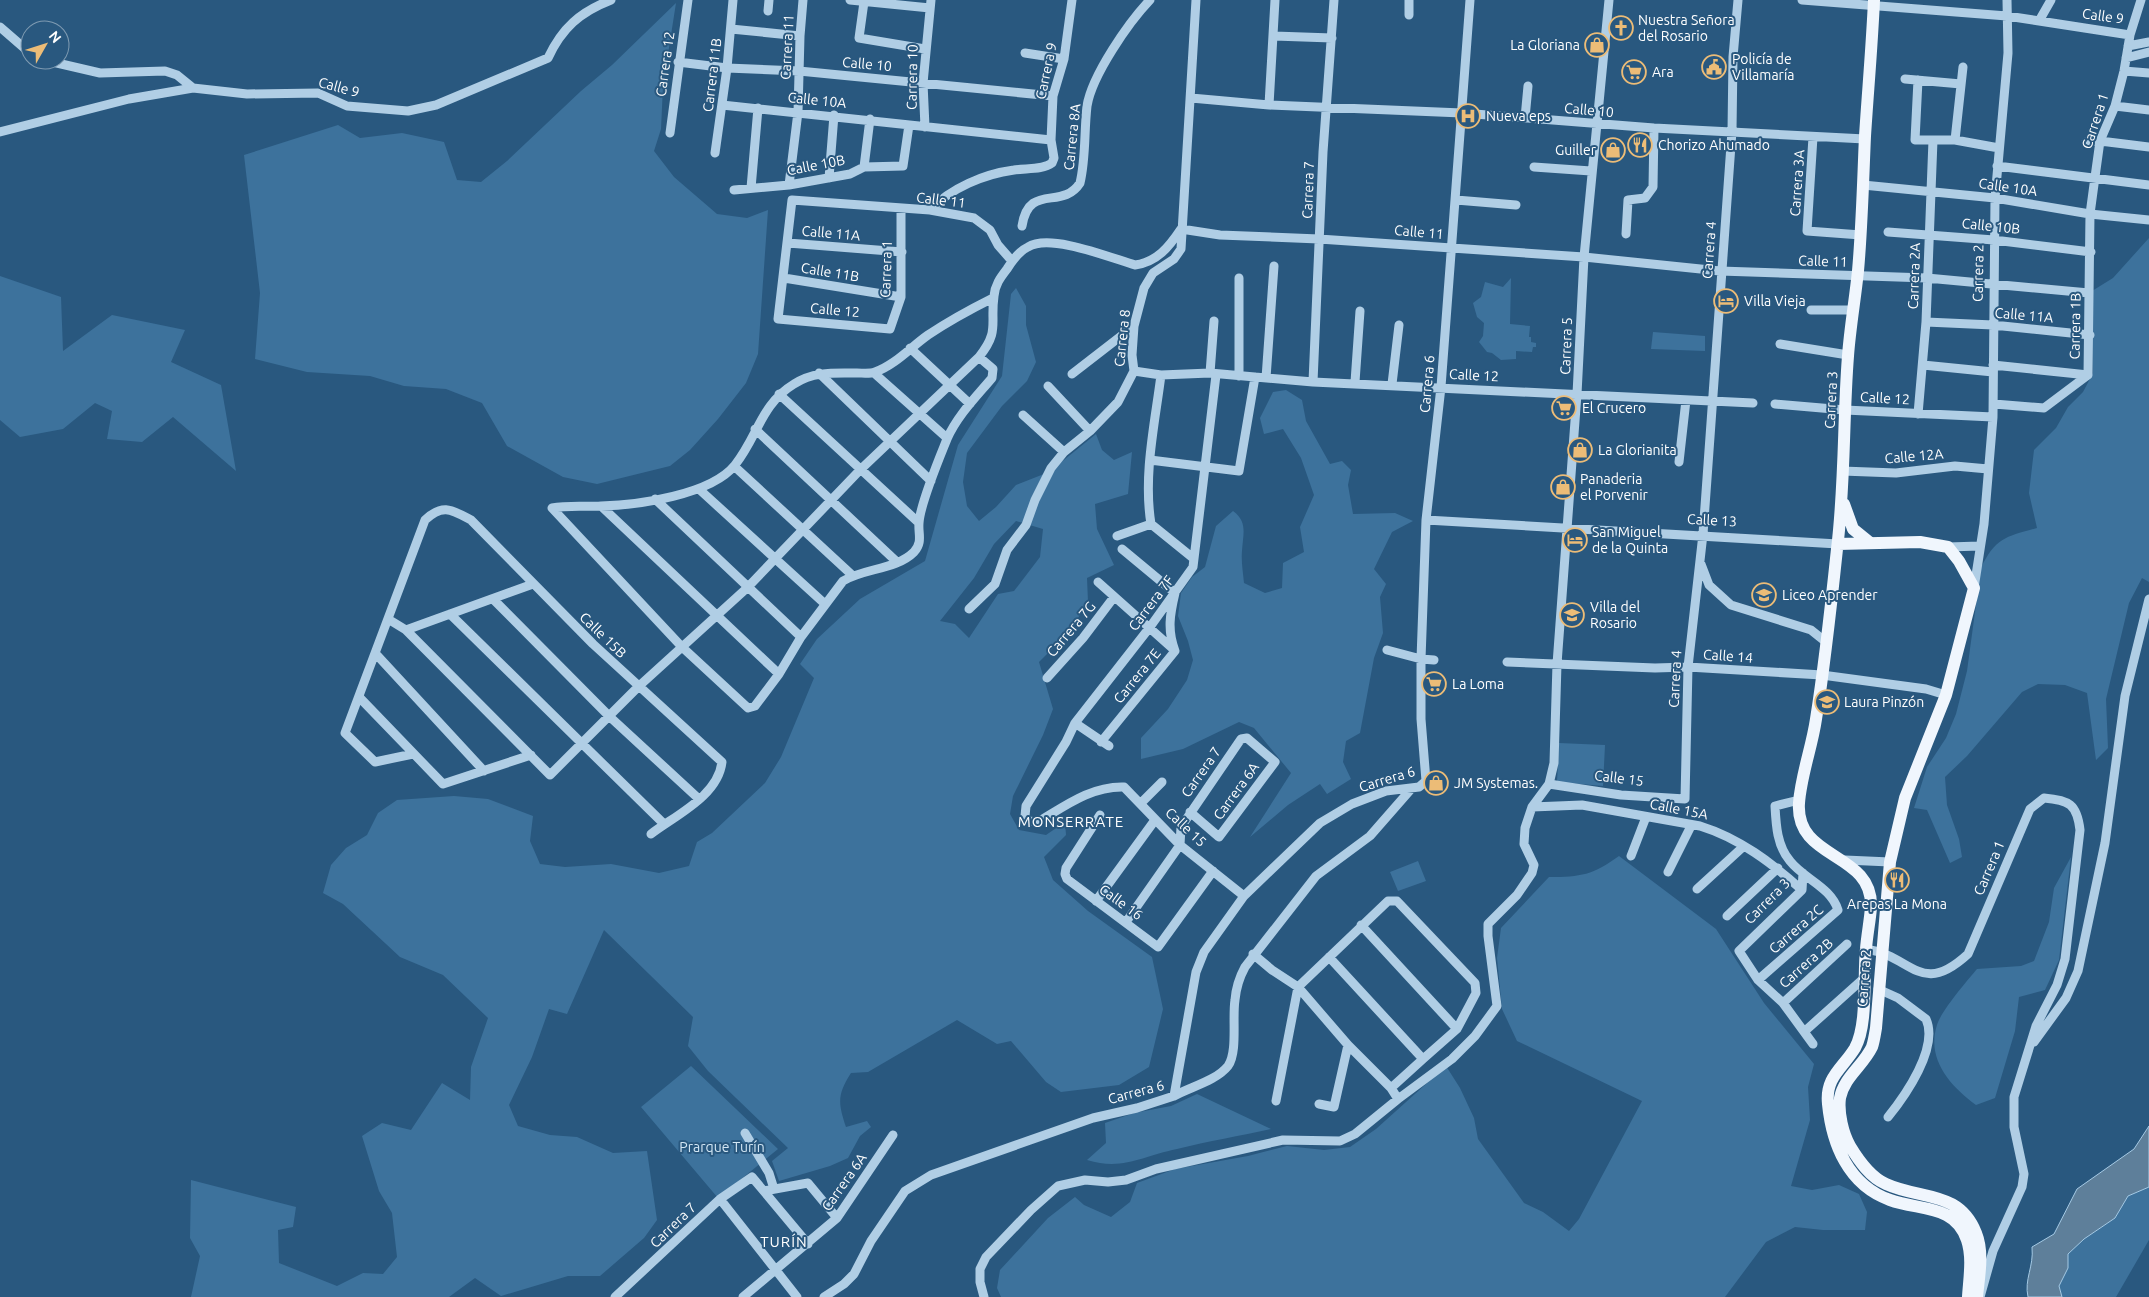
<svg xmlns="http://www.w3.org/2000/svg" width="2149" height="1297" viewBox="0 0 2149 1297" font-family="Ubuntu,sans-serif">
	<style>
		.green { fill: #3d729c; fill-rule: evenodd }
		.water { fill: #5e7f9a; stroke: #a5cae5 }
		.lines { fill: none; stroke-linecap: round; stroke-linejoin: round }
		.minor { stroke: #b0cee5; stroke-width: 9 }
		.major { stroke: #f0f6fd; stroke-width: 12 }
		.labels { text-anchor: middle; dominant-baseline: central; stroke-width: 4; stroke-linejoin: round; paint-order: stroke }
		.street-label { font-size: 14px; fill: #fff; stroke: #29587f }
		.poi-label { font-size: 14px; fill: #fff; stroke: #29587f; text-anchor: start }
		.park-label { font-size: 14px; fill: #d2e6f4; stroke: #29587f }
		.neighbourhood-label { font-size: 15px; letter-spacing: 1px; fill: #fff; stroke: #29587f }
	</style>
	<rect width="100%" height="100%" fill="#29587f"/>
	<path class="green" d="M676 3 663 86 661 129 654 151 674 177 717 214 747 218 768 210 758 354 746 383 718 419 690 450 670 466 597 484 563 477 507 446 482 403 446 389 404 386 370 376 307 372 255 359 260 293 244 155 338 125 360 138 402 133 444 142 457 180 481 182 507 161 581 91 612 65Z
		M2149 238V582L2142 578 2129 603 2106 699 2108 748 2096 760 2087 693 2065 685 2038 684 2022 692 1967 756 1945 777 1947 805 1959 839 1962 857 1950 863 1927 810 1914 808 1927 767 1946 738 1956 714 1967 671 1981 568C1996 537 2006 537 2037 528L2029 493 2034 450 2056 428 2068 407 2083 392 2093 373 2092 291 2113 278Z
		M0 276 61 297 63 351 112 315 185 330 171 362 221 385 236 471 173 417 142 442 107 439 112 411 95 403 63 429 20 437 0 420Z
		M1511 278 1510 324 1530 326 1529 337H1531V342L1536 343V347H1533L1532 352 1516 351V359L1501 360 1492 353 1487 352 1479 342 1483 336 1484 323 1477 317 1473 303 1481 297 1485 282 1503 287Z
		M1016 288 1026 306V325L1036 362 1027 381 1002 406 967 453 963 482 967 506 979 521 996 507 1016 485 1049 472 1096 434 1102 450 1114 460 1132 452 1128 494 1095 504 1097 529 1114 565 1087 578 1088 602 1069 632 1039 662 1053 709 1043 735 1013 796 1010 814 1019 830 1046 835 1065 822 1066 835 1044 857 1053 880 1088 911 1152 957 1163 1009 1149 1067 1119 1085 1061 1092 1046 1082 1011 1041 997 1044 957 1020 868 1072 851 1073C837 1095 838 1103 846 1127L867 1121 871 1127 860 1136 848 1158 830 1166 779 1181 772 1161 788 1148 708 1071 688 1046 693 1017 604 930 567 1014 549 1009 532 1057 509 1105 518 1126 550 1135 577 1137 613 1153 647 1151 657 1220 644 1238 600 1276H568L501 1296 475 1278 449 1297H191L200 1256 190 1238 191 1180 296 1207 293 1227 278 1230 279 1263 337 1286 363 1273 383 1274 397 1257 392 1213 379 1191 362 1136 382 1123 411 1130 442 1083 470 1100 471 1067 488 1018 443 975 400 957 343 904 323 893 331 865 346 848 367 835 378 813 397 800 454 796 488 799 533 816 530 841 540 864 565 867 611 864 659 873 689 866 697 842 712 833 765 783 781 757 814 678 800 664 817 639 860 599 925 561 958 445 1002 376 1011 294ZM1016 521 1043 529 1040 557 1014 591 998 594 969 638 955 624 940 621 974 578 994 544Z
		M1653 332 1705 336V351L1651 349Z
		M1286 390 1302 400 1306 421 1330 464 1342 461 1351 470 1348 485 1353 514 1395 513 1413 521 1392 532 1374 569 1386 584 1380 597 1383 633 1374 658 1360 733 1346 741 1343 762 1351 779 1327 794 1320 784 1288 805 1250 837 1291 773 1254 728 1239 722 1183 749 1141 759V738L1168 709 1187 680 1193 660 1188 641 1178 616 1181 593 1192 577 1205 567 1216 526 1233 511C1248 522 1243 534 1242 551 1241 561 1243 572 1244 583L1265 593 1282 588 1283 563 1304 552 1300 527 1314 495 1301 458 1283 429 1264 434 1260 418 1273 392Z
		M1559 743 1605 745 1603 786 1557 782Z
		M1619 856 1716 929 1764 1003 1814 1064 1808 1087 1810 1120 1791 1186 1812 1190 1839 1185 1859 1194 1867 1212 1865 1230H1823L1795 1227 1766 1242 1725 1297H1001L997 1288 1000 1270 1048 1218 1075 1197 1084 1205 1111 1217 1130 1202 1137 1183 1175 1169 1248 1156 1287 1146 1324 1150 1350 1147 1376 1129 1446 1066 1460 1088 1474 1118 1478 1139 1524 1203 1543 1212 1569 1231 1579 1219 1642 1101 1517 1041 1502 1009 1497 958 1501 928 1549 877C1581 877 1593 875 1619 856Z
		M2071 857 2059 960 2045 990 2019 997 2015 1031 1995 1098 1976 1105C1950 1086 1926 1059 1937 1025 1941 1011 1967 981 1977 969L2021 966 2034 961 2049 922 2054 888Z
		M1418 861 1426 881 1398 891 1390 872Z
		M691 1066 778 1149 718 1198 641 1107Z
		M1197 1094 1271 1129C1240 1136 1208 1141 1177 1149 1142 1156 1123 1171 1087 1160L1106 1143 1105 1123 1134 1113 1171 1106Z
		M2149 1187V1240L2116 1297H2062L2059 1286 2068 1268V1254L2084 1239 2115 1218 2128 1196Z"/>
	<path class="water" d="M2149 1126V1187L2128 1196 2115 1218 2084 1239 2068 1254V1268L2059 1286 2062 1297H2028C2024 1279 2034 1267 2032 1247L2054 1234 2077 1189 2134 1149Z"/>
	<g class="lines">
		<path class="minor" d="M850 0 930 8
			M1802 0 2007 16 2130 35
			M864 2 859 38 925 49
			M768 11 769 0
			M1409 15V0
			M2039 21 2051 0
			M0 27 30 53
			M731 29 800 36
			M1274 36 1332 38
			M2128 46 2149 42
			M1025 53 1064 59
			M2126 58 2149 52
			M44 60 100 73 165 71 177 75 193 88
			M678 62 727 68 799 71 1053 96
			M2124 71 2149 73
			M1905 79 1961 84
			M1918 80 1915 140H1955L1999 148
			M1191 98 1269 105 1462 113 1654 128 1865 139
			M722 105 1051 140
			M1269 105 1275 0
			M2115 106 2149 110
			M1525 118 1528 86
			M925 127 923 83 931 0
			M0 132 129 99 193 88 247 94 318 93 347 106 408 111 436 105 548 58C562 28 580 12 611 0
			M670 133 688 0
			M1813 137 1807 231 1861 235
			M1955 140 1963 67
			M2086 142 2100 141 2149 147
			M715 153 727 68 733 0
			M1997 166 2149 185
			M864 167 870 119
			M1534 167 1591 171
			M829 178 834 115
			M789 185 798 112 800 36 803 0
			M1863 185 1995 198 2090 214 2149 220
			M751 188 758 108
			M734 190 789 185 850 174 864 167 903 166 909 125
			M1456 200 1516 205
			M901 209V297L890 329 778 319 792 200 930 210 974 218 990 230 998 245 1012 261
			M930 210C951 188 984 174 1014 170 1025 168 1043 170 1052 163L1054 158 1051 140 1053 96 1064 59 1072 0
			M1022 226C1029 182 1062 211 1080 183 1086 158 1084 132 1087 106 1092 75 1129 22 1150 0
			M1888 232 1994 240 2091 252
			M1626 234 1628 200 1645 198 1653 187 1654 128
			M788 243 902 252
			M784 278 901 297
			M1811 310H1852
			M1926 322 1993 325 2090 335
			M1780 344 1848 355
			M910 348 970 404
			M979 357 993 369 992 378C976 397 957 416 947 439 939 459 920 504 919 523 918 534 923 542 914 552 896 570 864 568 843 581L801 637 779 674 755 706 748 708 682 647 552 508C568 505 584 507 601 506 638 505 711 495 735 465 758 436 761 404 794 384 814 371 835 373 857 373 863 373 870 374 875 372 895 365 911 347 928 335 949 321 971 309 993 298
			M1923 365 1993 372
			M1993 365 2088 375
			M1134 371 1161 375 1210 373 1313 382 1753 403
			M819 373 931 481
			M874 373 947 438
			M1210 373 1214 321
			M1072 374 1134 326
			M1216 375 1193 567 1150 627 1075 723 1066 742 1026 806 1025 816 1028 821 1038 822C1065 806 1091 786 1124 787L1180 845 1244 896
			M1239 376V278
			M1266 378 1274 266
			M1313 382 1323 152 1334 0
			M1355 382 1360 311
			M1392 384 1399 325
			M1048 386 1090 431
			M779 394 919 523
			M1775 404 1845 410 1993 417
			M1994 404 2044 408 2088 375 2090 214 2095 177 2100 141 2115 106 2124 71 2130 35 2141 0
			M1918 414 1926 322 1933 140
			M1023 415 1064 452
			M755 429 897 562
			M1150 460 1239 471 1255 377
			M1679 462 1686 400
			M734 466 852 575
			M1842 471 1896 473 1955 466 1988 469
			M700 490 825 604
			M655 499 801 637
			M601 506 779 674
			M1426 520 1838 544
			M1151 524C1143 475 1155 423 1161 375
			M1117 536 1151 524 1193 558
			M1948 547 1980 546
			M1701 564 1709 585 1731 605 1811 630 1826 642
			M1098 582 1172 648
			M1974 588 1984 524 1993 417 1995 198 2008 53 2007 0
			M493 599 610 717 699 799
			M969 609 995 584 1007 550 1026 525 1035 500 1051 468 1064 452 1090 431 1118 402 1134 371 1132 355 1134 326 1144 288 1153 273 1174 259 1181 249 1196 0
			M450 614 664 824
			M388 619 406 630 550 775 638 687 747 588 860 470 979 357C1000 331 990 324 994 296 995 285 1000 278 1007 269 1012 261 1019 251 1028 247 1050 233 1111 258 1135 265 1157 262 1169 247 1181 229L1220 235 1319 239 1584 257 1720 271 1927 278 2089 293
			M406 630 533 584
			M1387 650 1421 659 1434 660
			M375 653 484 771
			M1507 662 1655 668 1688 667 1822 675 1926 689 1946 695
			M1047 678 1083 638 1114 597
			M359 697 443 784 531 755
			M1075 723 1109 746
			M1101 742 1175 651C1167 630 1170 614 1175 593L1122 549
			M413 754 375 762 345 733 425 520C443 503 452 510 471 520L593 644 722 762C718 796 676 815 651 834
			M1549 784 1621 795 1685 799 1688 667 1703 534 1732 131 1733 57 1738 0
			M1141 803 1162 782
			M1532 807 1582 805 1700 826C1739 838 1772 863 1802 890
			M1100 815 1066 868 1065 874 1067 879 1158 947 1213 871
			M1631 856 1646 817
			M1845 860 1890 862
			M1668 872 1691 826
			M1803 873 1802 890 1739 951 1758 980 1783 1003 1813 1044
			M1697 889 1744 846
			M1096 901 1155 820
			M1727 916 1778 868
			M1126 922 1180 845 1181 827 1241 739 1247 738 1275 762 1219 837 1190 812
			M1361 925 1457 1029
			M1866 949C1913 956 1920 998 1968 954L2030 809 2044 798C2069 800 2077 804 2080 830L2065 959 2057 985 2036 1026 2014 1097V1127L2024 1174 2022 1187 1993 1251 1980 1297
			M1253 954 1272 970 1298 987 1348 1045 1391 1088 1398 1099
			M1758 980 1838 910C1831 887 1804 879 1790 861 1777 846 1776 825 1775 806L1799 800
			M1878 989 1898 998 1926 1019C1939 1048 1905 1096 1888 1117
			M1783 1003 1847 944
			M1805 1031 1863 979
			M2034 1042 2066 998 2078 971 2105 843 2125 696 2149 599
			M1391 1088 1423 1059
			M1174 1096C1190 1087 1216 1081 1228 1066 1238 1052 1232 1018 1235 1000 1236 988 1239 978 1245 967L1316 876 1370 836 1412 788
			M1276 1101 1298 987 1388 901H1397L1475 983 1476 993 1457 1029 1423 1059 1329 957
			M1319 1104 1334 1107 1348 1045
			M745 1133 769 1173 774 1189
			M764 1191 808 1183 837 1218
			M720 1199 797 1297
			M615 1297 720 1199 752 1177 808 1244
			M743 1297 837 1218 893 1135
			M824 1297 844 1284 854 1274 871 1241 905 1191 931 1175 1093 1118 1137 1108 1174 1096 1196 972 1204 952 1244 896 1320 823 1352 804 1386 791 1419 787 1426 781 1421 719V659L1426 520 1441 387 1470 0
			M984 1297 980 1282V1269L986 1257 1031 1210 1058 1186 1085 1180 1108 1182 1126 1180 1156 1169 1283 1140 1340 1141 1355 1134 1398 1099 1452 1059 1475 1036 1497 1006 1488 936V924L1517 895 1532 873 1534 865 1524 844 1525 828 1532 807 1549 784 1554 763 1557 664 1577 394 1584 257 1609 0"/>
		<path class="major" d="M1874 0C1872 45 1868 90 1865 136 1863 181 1862 226 1858 271 1855 300 1850 328 1848 356 1843 420 1845 485 1837 549 1831 606 1825 663 1816 719 1812 747 1801 775 1799 803 1795 861 1873 851 1871 907 1870 921 1867 935 1866 949 1863 976 1868 1025 1855 1048 1843 1068 1825 1077 1828 1104 1832 1144 1848 1185 1890 1200 1920 1211 1955 1204 1967 1240 1973 1258 1969 1279 1968 1297
			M1844 504 1853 529 1869 542
			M1838 544 1920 542 1948 547 1959 561 1974 588 1946 695 1905 798 1890 862 1876 1028C1875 1034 1874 1041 1872 1047 1863 1066 1844 1077 1840 1098 1838 1113 1843 1134 1850 1146 1859 1161 1870 1177 1886 1184 1921 1200 1959 1190 1976 1233 1984 1253 1979 1276 1977 1297"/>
	</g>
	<defs>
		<g id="church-ring" transform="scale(1.25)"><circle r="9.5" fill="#29587f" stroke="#ecbc77" stroke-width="1.5"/><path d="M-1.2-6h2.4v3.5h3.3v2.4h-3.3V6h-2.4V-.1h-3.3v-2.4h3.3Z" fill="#ecbc77"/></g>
		<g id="shop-ring" transform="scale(1.25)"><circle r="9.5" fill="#29587f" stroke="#ecbc77" stroke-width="1.5"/><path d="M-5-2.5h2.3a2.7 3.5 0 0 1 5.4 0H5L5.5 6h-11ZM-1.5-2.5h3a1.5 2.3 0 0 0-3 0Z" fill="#ecbc77"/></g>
		<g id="civic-ring" transform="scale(1.25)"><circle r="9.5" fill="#29587f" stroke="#ecbc77" stroke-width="1.5"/><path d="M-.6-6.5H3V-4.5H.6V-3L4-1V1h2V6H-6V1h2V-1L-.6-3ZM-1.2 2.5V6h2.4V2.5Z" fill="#ecbc77"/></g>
		<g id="supermarket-ring" transform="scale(1.25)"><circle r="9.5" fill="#29587f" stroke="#ecbc77" stroke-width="1.5"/><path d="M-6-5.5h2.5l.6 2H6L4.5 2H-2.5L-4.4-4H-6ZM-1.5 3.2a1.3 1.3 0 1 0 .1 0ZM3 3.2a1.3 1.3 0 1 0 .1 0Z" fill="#ecbc77"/></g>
		<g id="hospital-ring" transform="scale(1.25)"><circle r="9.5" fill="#29587f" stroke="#ecbc77" stroke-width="1.5"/><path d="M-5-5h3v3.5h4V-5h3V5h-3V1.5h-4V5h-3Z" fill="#ecbc77"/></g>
		<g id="restaurant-ring" transform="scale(1.25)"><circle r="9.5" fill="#29587f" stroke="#ecbc77" stroke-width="1.5"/><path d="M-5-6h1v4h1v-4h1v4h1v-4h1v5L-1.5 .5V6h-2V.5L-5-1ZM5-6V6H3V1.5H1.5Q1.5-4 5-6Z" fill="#ecbc77"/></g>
		<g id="hotel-ring" transform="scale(1.25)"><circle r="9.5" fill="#29587f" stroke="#ecbc77" stroke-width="1.5"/><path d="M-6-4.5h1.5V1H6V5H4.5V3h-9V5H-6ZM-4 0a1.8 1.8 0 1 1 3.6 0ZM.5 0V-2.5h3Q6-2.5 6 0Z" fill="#ecbc77"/></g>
		<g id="school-ring" transform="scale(1.25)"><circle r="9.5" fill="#29587f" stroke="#ecbc77" stroke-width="1.5"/><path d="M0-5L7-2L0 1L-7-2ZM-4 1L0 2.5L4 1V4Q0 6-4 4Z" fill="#ecbc77"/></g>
	</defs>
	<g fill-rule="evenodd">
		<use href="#church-ring" x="1621" y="28"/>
		<use href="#shop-ring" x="1597" y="45"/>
		<use href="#civic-ring" x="1714" y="67"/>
		<use href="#supermarket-ring" x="1634" y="72"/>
		<use href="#hospital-ring" x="1468" y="116"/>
		<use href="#restaurant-ring" x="1640" y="145"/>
		<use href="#shop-ring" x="1613" y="150"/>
		<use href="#hotel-ring" x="1726" y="301"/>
		<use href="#supermarket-ring" x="1564" y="408"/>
		<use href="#shop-ring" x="1580" y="450"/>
		<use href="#shop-ring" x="1563" y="487"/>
		<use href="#hotel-ring" x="1575" y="540"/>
		<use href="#school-ring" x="1764" y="595"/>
		<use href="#school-ring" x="1572" y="615"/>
		<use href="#supermarket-ring" x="1434" y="684"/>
		<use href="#school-ring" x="1827" y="702"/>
		<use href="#shop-ring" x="1436" y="783"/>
		<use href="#restaurant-ring" x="1897" y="880"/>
	</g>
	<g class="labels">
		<g class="street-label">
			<text transform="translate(2103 16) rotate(8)">Calle 9</text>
			<text transform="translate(787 47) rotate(-87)">Carrera 11</text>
			<text transform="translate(665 64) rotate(-82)">Carrera 12</text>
			<text transform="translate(867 64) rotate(5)">Calle 10</text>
			<text transform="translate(1046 71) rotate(-78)">Carrera 9</text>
			<text transform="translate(712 75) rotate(-83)">Carrera 11B</text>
			<text transform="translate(912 77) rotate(-89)">Carrera 10</text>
			<text transform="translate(339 87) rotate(15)">Calle 9</text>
			<text transform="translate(817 100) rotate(6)">Calle 10A</text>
			<text transform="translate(1589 110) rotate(5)">Calle 10</text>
			<text transform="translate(2095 121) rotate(-72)">Carrera 1</text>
			<text transform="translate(1072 137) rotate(-84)">Carrera 8A</text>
			<text transform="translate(816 165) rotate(-11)">Calle 10B</text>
			<text transform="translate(1797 183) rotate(-86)">Carrera 3A</text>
			<text transform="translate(2008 187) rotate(8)">Calle 10A</text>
			<text transform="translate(1308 190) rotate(-88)">Carrera 7</text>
			<text transform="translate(941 200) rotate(7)">Calle 11</text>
			<text transform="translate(1991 226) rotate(6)">Calle 10B</text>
			<text transform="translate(1419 232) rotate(5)">Calle 11</text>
			<text transform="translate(831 233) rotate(5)">Calle 11A</text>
			<text transform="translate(1709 250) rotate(-86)">Carrera 4</text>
			<text transform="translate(1823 261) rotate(2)">Calle 11</text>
			<text transform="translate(886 269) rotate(-88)">Carrera 1</text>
			<text transform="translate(830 272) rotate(9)">Calle 11B</text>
			<text transform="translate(1978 273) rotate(-89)">Carrera 2</text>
			<text transform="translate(1914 276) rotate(-88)">Carrera 2A</text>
			<text transform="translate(835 310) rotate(5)">Calle 12</text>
			<text transform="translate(2024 315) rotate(5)">Calle 11A</text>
			<text transform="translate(2075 326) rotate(-89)">Carrera 1B</text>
			<text transform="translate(1122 338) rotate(-84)">Carrera 8</text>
			<text transform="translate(1566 346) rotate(-88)">Carrera 5</text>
			<text transform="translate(1474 375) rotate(3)">Calle 12</text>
			<text transform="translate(1427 384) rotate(-85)">Carrera 6</text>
			<text transform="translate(1885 398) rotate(3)">Calle 12</text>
			<text transform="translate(1831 400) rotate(-87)">Carrera 3</text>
			<text transform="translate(1914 456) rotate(-5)">Calle 12A</text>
			<text transform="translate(1712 520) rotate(3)">Calle 13</text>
			<text transform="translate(1151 603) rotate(-53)">Carrera 7F</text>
			<text transform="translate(1071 629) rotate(-50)">Carrera 7G</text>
			<text transform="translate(603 635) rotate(44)">Calle 15B</text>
			<text transform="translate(1728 656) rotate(4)">Calle 14</text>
			<text transform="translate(1137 676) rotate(-51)">Carrera 7E</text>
			<text transform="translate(1675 679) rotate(-87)">Carrera 4</text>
			<text transform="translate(1201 772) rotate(-55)">Carrera 7</text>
			<text transform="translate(1619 778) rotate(7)">Calle 15</text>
			<text transform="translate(1387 779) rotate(-17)">Carrera 6</text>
			<text transform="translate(1236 791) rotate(-54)">Carrera 6A</text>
			<text transform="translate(1679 809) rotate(11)">Calle 15A</text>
			<text transform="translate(1186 827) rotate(43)">Calle 15</text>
			<text transform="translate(1989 868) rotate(-67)">Carrera 1</text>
			<text transform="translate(1767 901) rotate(-45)">Carrera 3</text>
			<text transform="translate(1121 902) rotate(36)">Calle 16</text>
			<text transform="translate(1796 929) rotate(-41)">Carrera 2C</text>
			<text transform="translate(1806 963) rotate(-42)">Carrera 2B</text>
			<text transform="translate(1864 978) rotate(-86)">Carrera 2</text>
			<text transform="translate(1136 1092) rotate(-15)">Carrera 6</text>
			<text transform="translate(844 1182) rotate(-55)">Carrera 6A</text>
			<text transform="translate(673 1225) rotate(-44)">Carrera 7</text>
		</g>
		<g class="poi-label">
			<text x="1638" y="20">Nuestra Señora<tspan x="1638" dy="16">del Rosario</tspan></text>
			<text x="1580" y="45" text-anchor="end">La Gloriana</text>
			<text x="1732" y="59">Policía de<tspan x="1732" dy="16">Villamaría</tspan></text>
			<text x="1652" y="72">Ara</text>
			<text x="1486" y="116">Nueva eps</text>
			<text x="1658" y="145">Chorizo Ahumado</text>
			<text x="1596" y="150" text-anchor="end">Guiller</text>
			<text x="1744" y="301">Villa Vieja</text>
			<text x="1582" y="408">El Crucero</text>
			<text x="1598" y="450">La Glorianita</text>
			<text x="1580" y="479">Panaderia<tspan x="1580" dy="16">el Porvenir</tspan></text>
			<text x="1592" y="532">San Miguel<tspan x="1592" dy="16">de la Quinta</tspan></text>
			<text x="1782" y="595">Liceo Aprender</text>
			<text x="1590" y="607">Villa del<tspan x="1590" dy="16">Rosario</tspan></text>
			<text x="1452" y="684">La Loma</text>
			<text x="1844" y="702">Laura Pinzón</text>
			<text x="1454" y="783">JM Systemas.</text>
			<text x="1897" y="904" text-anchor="middle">Arepas La Mona</text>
		</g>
		<g class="park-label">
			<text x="722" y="1147">Prarque Turín</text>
		</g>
		<g class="neighbourhood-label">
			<text x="1071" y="821">MONSERRATE</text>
			<text x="784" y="1241">TURÍN</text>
		</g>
	</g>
	<g transform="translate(45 45) rotate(51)"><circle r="24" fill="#29587f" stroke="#7f9bb2"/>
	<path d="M0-4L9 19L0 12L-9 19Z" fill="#ecbc77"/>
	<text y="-8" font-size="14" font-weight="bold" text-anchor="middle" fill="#ffffff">N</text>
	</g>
</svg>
